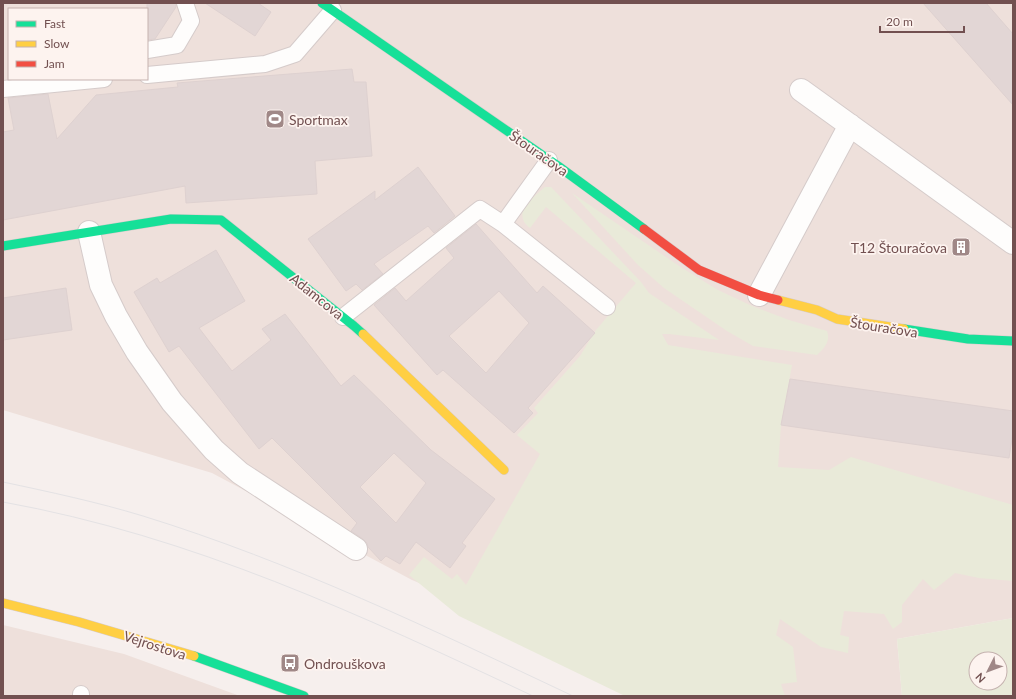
<svg xmlns="http://www.w3.org/2000/svg" width="1016" height="699" viewBox="0 0 1016 699" font-family="Lato,sans-serif">
	<style>
		.residential { fill: #eee0db; fill-rule: evenodd }
		.green { fill: #e9ead9; fill-rule: evenodd }
		.building { fill: #e2d6d5; stroke: #ded1d0; fill-rule: evenodd }
		.lines { fill: none; stroke-linecap: round; stroke-linejoin: round }
		.lane-casing { stroke: #d5cbca; stroke-width: 18 }
		.street-casing { stroke: #d5cbca; stroke-width: 24 }
		.fast-casing { stroke: #d7cccb; stroke-width: 10 }
		.slow-casing { stroke: #d7cccb; stroke-width: 10 }
		.jam-casing { stroke: #d7cccb; stroke-width: 10 }
		.lane { stroke: #fefdfc; stroke-width: 16 }
		.street { stroke: #fefdfc; stroke-width: 22 }
		.fast { stroke: #16e098; stroke-width: 9 }
		.slow { stroke: #ffcf43; stroke-width: 9 }
		.jam { stroke: #f24e42; stroke-width: 9 }
		.tram { stroke: #e4e2e4; stroke-width: 1 }
		.labels { text-anchor: middle; dominant-baseline: central; stroke-width: 3.5; stroke-linejoin: round; paint-order: stroke }
		.poi-label { font-size: 14px; fill: #725050; stroke: #fdf3ef; text-anchor: start }
		.street-label { font-size: 14px; fill: #725050; stroke: #fdf3ef }
	</style>
	<rect width="100%" height="100%" fill="#f6efed"/>
	<path class="residential" d="M3 3H1013V618L897 639 902 696H692L412 580 212 473 3 410ZM9 9H147V79H9Z
		M3 625 124 654 240 696H3Z"/>
	<path class="green" d="M545 187H551L641 282 649 293 719 340 669 334H662L668 345 792 365 781 425 778 467 829 470 851 457 1013 505V581L979 578 955 573 934 590 923 579 902 605V622L893 629 884 614 844 611 840 635 849 637 848 653 821 647 780 619 776 635 793 647 797 682 781 684 785 696H625L459 616 409 575 424 557 452 579 457 574 466 585 540 454 517 435 538 413 534 408 580 356 596 330 636 283 546 207 530 228C521 221 522 216 523 206Z
		M572 193 682 268 718 290 752 306 789 320 827 331C831 341 824 349 817 355L753 346 727 331 664 288 638 265Z
		M1013 618V696H902L897 639ZM976 659H1000V683H976Z"/>
	<path class="building" d="M147 3H176V7L155 39 147 40Z
		M205 3H258L271 12 255 36Z
		M923 3H986L1013 34V105Z
		M352 69 354 82H366L372 156 315 161 317 194 186 203 185 186 3 220V132L14 130 8 98 48 94 57 139 96 95 178 87 177 83Z
		M418 167 455 216 434 233 428 226 374 264 383 274 362 290 356 284 346 291 308 239 375 191V200Z
		M476 224 537 293 543 286 595 333 528 408 533 413 514 433 443 370 437 375 374 305 395 288 406 301 454 258 446 248ZM499 291 529 323 486 373 449 336Z
		M216 250 245 301 199 328 232 371 271 340 262 329 285 314 341 386 354 375 431 450 495 499 462 543 466 546 450 568 416 542 400 564 386 556 381 561 368 547 367 543 363 539 351 531 357 523 272 438 259 449 179 346 169 352 134 292 157 278 160 283ZM394 453 426 483 396 523 360 487Z
		M66 288 72 330 3 340V298Z
		M790 379 1013 411V432L1009 458 781 425Z"/>
	<g class="lines">
		<g class="lane-casing">
			<path id="lane" d="M147 50 177 45 191 21 185 3
				M147 75 265 64 295 54 333 10
				M3 89 104 79
				M549 160 503 224 607 307
				M343 317 480 209 503 224
				M81 696V694"/>
		</g>
		<g class="street-casing">
			<path id="street" d="M801 90 1013 243
				M89 232 101 285 116 316 137 352 172 402 214 450 240 473 356 549
				M759 295 850 125"/>
		</g>
		<g class="fast-casing">
			<path id="fast" d="M322 3 558 166 644 229
				M3 246 171 219 221 220 354 326 363 334
				M904 329 968 339 1013 341
				M194 656 304 696"/>
		</g>
		<g class="slow-casing">
			<path id="slow" d="M778 300 817 310 837 319 904 329
				M363 334 504 470
				M3 603 79 622 194 656"/>
		</g>
		<g class="jam-casing">
			<path id="jam" d="M644 229 699 270 759 295 778 300"/>
		</g>
		<use href="#lane" class="lane"/>
		<use href="#street" class="street"/>
		<use href="#fast" class="fast"/>
		<use href="#slow" class="slow"/>
		<use href="#jam" class="jam"/>
		<path class="tram" d="M3 482C50 492 97 502 143 516 292 562 433 630 573 696
			M3 502C192 536 361 615 533 696"/>
	</g>
	<defs>
		<g id="stadium-square" transform="scale(1)"><rect x="-9" y="-9" width="18" height="18" rx="4" fill="#a08887" stroke="#fdf3ef"/><path d="M0-5a6.5 5 0 1 0 0 10a6.5 5 0 1 0 0-10ZM-3.5-1.8h7v3.6h-7Z" fill="#fff"/></g>
		<g id="building-square" transform="scale(1)"><rect x="-9" y="-9" width="18" height="18" rx="4" fill="#a08887" stroke="#fdf3ef"/><path d="M-4-6H4V6H1V3H-1V6H-4ZM-2.5-4.3h1.7v1.8h-1.7ZM.8-4.3h1.7v1.8H.8ZM-2.5-1h1.7V.8h-1.7ZM.8-1h1.7V.8H.8Z" fill="#fff"/></g>
		<g id="bus-square" transform="scale(1)"><rect x="-9" y="-9" width="18" height="18" rx="4" fill="#a08887" stroke="#fdf3ef"/><path d="M-5-6H5V4H4V6H2V4H-2V6H-4V4H-5ZM-3.5-4V0h7V-4ZM-3.5 1.2v1.5H-2V1.2ZM2 1.2v1.5H3.5V1.2Z" fill="#fff"/></g>
	</defs>
	<g fill-rule="evenodd">
		<use href="#stadium-square" x="275" y="119"/>
		<use href="#building-square" x="961" y="247"/>
		<use href="#bus-square" x="290" y="663"/>
	</g>
	<g class="labels">
		<g class="poi-label">
			<text x="289" y="119">Sportmax</text>
			<text x="947" y="247" text-anchor="end">T12 Štouračova</text>
			<text x="304" y="663">Ondrouškova</text>
		</g>
		<g class="street-label">
			<text transform="translate(539 153) rotate(35)">Štouračova</text>
			<text transform="translate(317 296) rotate(39)">Adamcova</text>
			<text transform="translate(884 327) rotate(9)">Štouračova</text>
			<text transform="translate(155 645) rotate(18)">Vejrostova</text>
		</g>
	</g>
	<rect width="1016" height="699" fill="none" stroke="#725050" stroke-width="8"/>
	<rect x="8" y="8" width="140" height="72" fill="#fdf3ef" stroke="#c5b2af"/>
	<rect x="16" y="21" width="20" height="6" fill="#16e098" stroke="#c5b2af"/>
	<text x="44" y="28" font-size="12" fill="#725050">Fast</text>
	<rect x="16" y="41" width="20" height="6" fill="#ffcf43" stroke="#c5b2af"/>
	<text x="44" y="48" font-size="12" fill="#725050">Slow</text>
	<rect x="16" y="61" width="20" height="6" fill="#f24e42" stroke="#c5b2af"/>
	<text x="44" y="68" font-size="12" fill="#725050">Jam</text>
	<g transform="translate(988 671) rotate(228)"><circle r="19" fill="#fdf3ef" stroke="#c5b2af"/>
	<path d="M0-3L7 15L0 10L-7 15Z" fill="#a08887"/>
	<text y="-6" font-size="11" font-weight="bold" text-anchor="middle" fill="#725050">N</text>
	</g>
	<path d="M880 26v6h84v-6" fill="none" stroke="#725050" stroke-width="2"/>
	<text x="886" y="26" font-size="12" fill="#725050" stroke="#fdf3ef" stroke-width="3" paint-order="stroke">20 m</text>
</svg>
